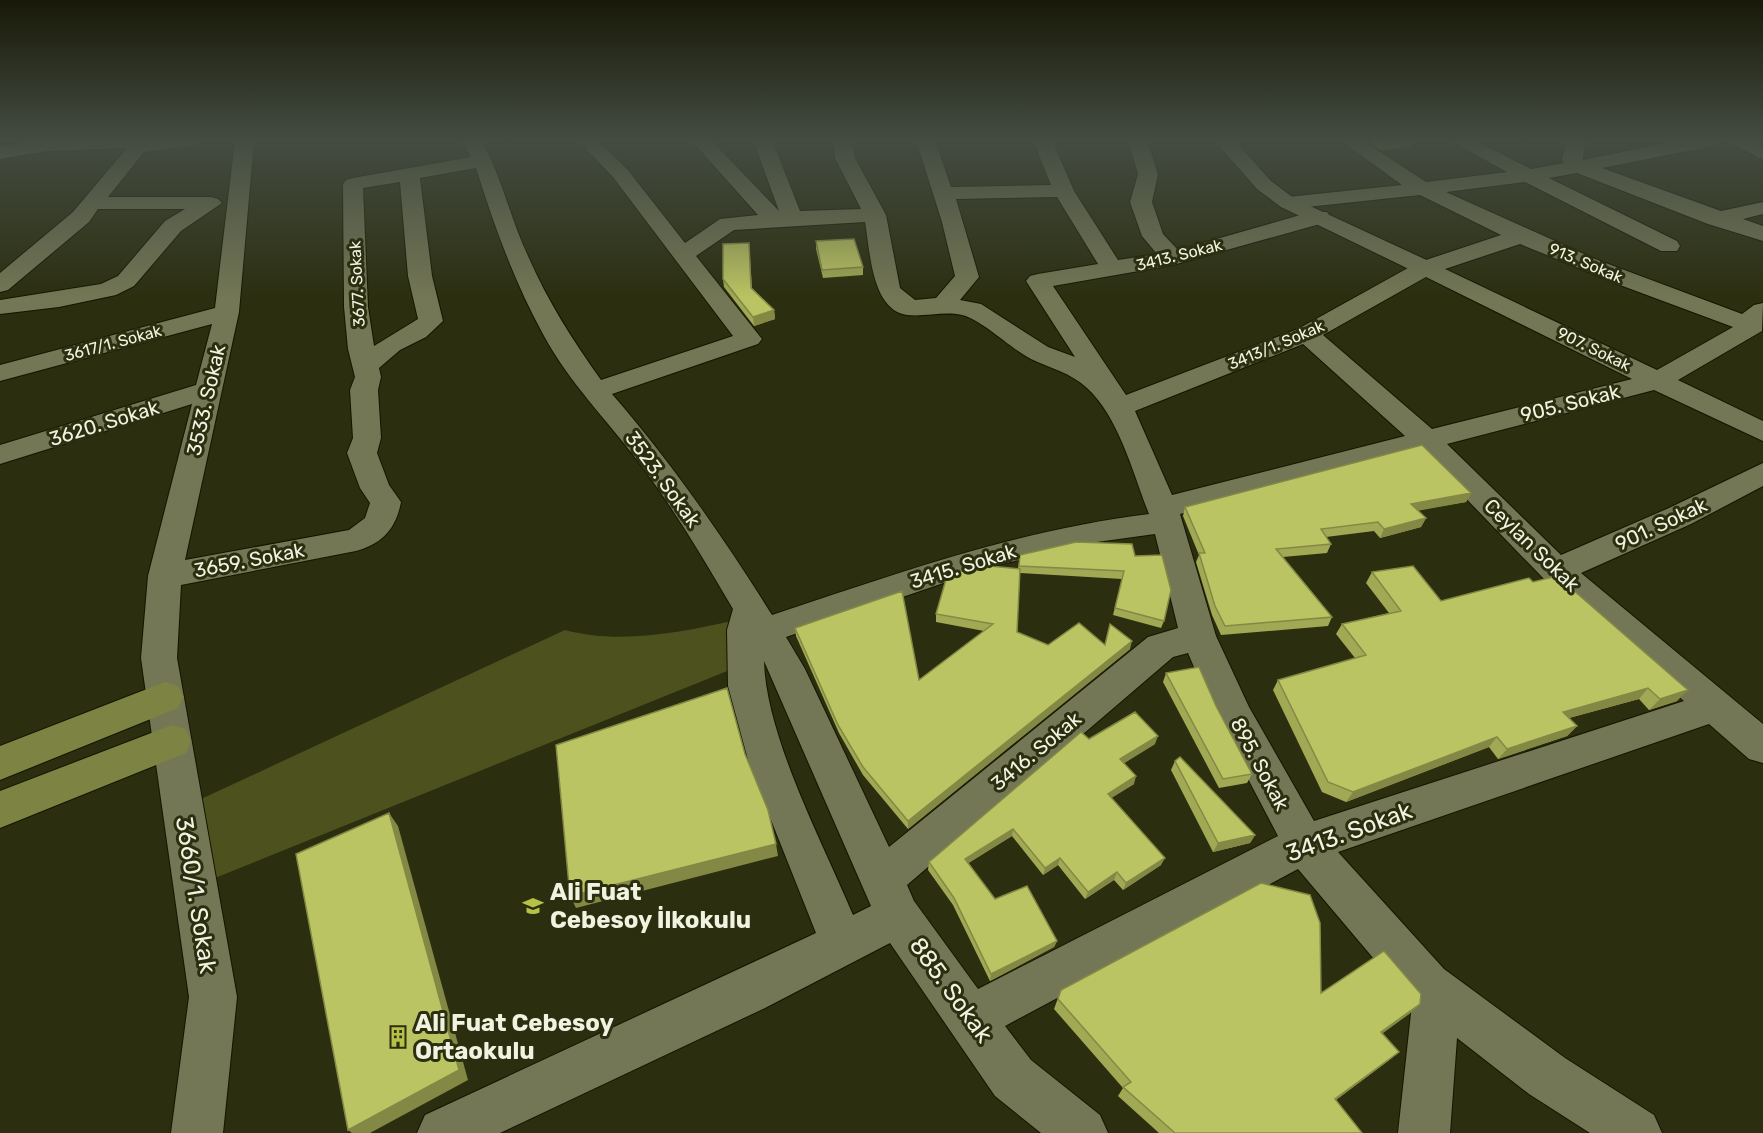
<svg xmlns="http://www.w3.org/2000/svg" width="1763" height="1133" viewBox="0 0 1763 1133" font-family="Rubik,sans-serif">
	<style>
		.green { fill: #4d511e }
		.lines { fill: none; stroke-linecap: round; stroke-linejoin: round }
		.street-casing { stroke: #141600; stroke-width: 2 }
		.secondary-casing { stroke: #141600; stroke-width: 2 }
		.primary-casing { stroke: #141600; stroke-width: 2 }
		.street { fill: #737755; fill-rule: evenodd }
		.secondary { fill: #737755; fill-rule: evenodd }
		.primary { fill: #7d8342; fill-rule: evenodd }
		.wall { fill: #a1a954 }
		.shaded-wall { fill: #838945 }
		.building { fill: #bbc462; stroke: #838945; stroke-width: 1.5 }
		.labels { text-anchor: middle; dominant-baseline: central; stroke-width: 6; stroke-linejoin: round; paint-order: stroke }
		.far-street-label { font-size: 16px; fill: #f0f3e0; stroke: #2b2e0f }
		.street-label { font-size: 20px; fill: #f0f3e0; stroke: #2b2e0f }
		.near-street-label { font-size: 24px; fill: #f0f3e0; stroke: #2b2e0f }
		.near-poi-label { font-size: 24px; font-weight: bold; fill: #f0f3e0; stroke: #2b2e0f; text-anchor: start }
	</style>
	<rect width="100%" height="100%" fill="#2b2e0f"/>
	<path class="green" d="M737 620 752 661 215 878 201 799 565 630C622 645 681 632 737 620Z"/>
	<g class="lines">
		<g class="street-casing">
			<path id="street" d="M40 140H200L191 146 144 152 108 197H211L218 199 222 203 181 231 134 286 116 295 59 307 0 314V300L101 284 118 276 165 221 185 209H98L89 222 8 290 0 292V273L73 212 127 148 48 151 0 159V147Z
				M235 140H254L239 312 185 560 349 530 365 518 370 503 360 488 347 453 353 438 350 390 355 377 348 349 344 307 343 184 346 180 353 178 471 157 462 140H481C502 177 510 218 528 256 547 300 573 341 601 380L733 336 613 177 577 140H597L627 169 685 243 720 219 758 215 691 140H711L779 211 753 140H772L800 211 861 209 835 158 833 140H852L855 158 886 215 900 288 915 300 936 298 955 276 942 222 916 140H935L951 187 1051 185 1033 140H1052L1074 191 1118 260 1157 254 1142 236 1130 202 1138 174 1128 140H1147L1158 174 1152 202 1163 234 1178 250 1311 212H1327L1330 217 1327 222 1173 265 1053 286 1126 395 1298 329 1417 263 1501 235 1420 195 1288 209 1281 207 1277 203 1281 199 1288 197 1402 185 1340 140H1362L1426 182 1507 172 1449 140H1474L1531 169 1564 163 1562 160 1566 140H1585L1583 160 1680 140H1722L1713 146 1602 168 1721 211 1763 202V214L1743 219 1763 226V241L1708 224 1577 173 1549 178 1677 241 1680 246 1677 251H1661L1525 182 1446 192 1595 259 1742 314 1754 305 1763 303 1762 331 1678 380 1763 421V441L1654 390 1447 444 1561 555 1669 508 1763 463V486L1691 524 1581 573 1763 724V763L1749 759 1709 724 1338 852 1444 969 1565 1058 1654 1115 1662 1133H1590L1529 1094 1457 1038 1450 1133H1398L1412 1004 1298 869 1005 1026 1031 1060 1100 1115 1108 1133H1041L995 1096 890 943 765 1008 500 1133H417L425 1115 816 933 750 767 728 686 727 630 733 609C703 558 673 507 637 460 606 419 569 382 544 336 514 281 495 228 476 168L420 178 432 276 443 321 426 337 400 350 379 368 381 377 378 390 381 438 377 453 389 485 401 502C396 529 382 544 356 551L181 585 177 658 237 997 223 1133H171L189 997 141 658 148 576 192 404 0 464V445L196 385 212 324 0 381V365L215 308ZM400 182 408 276 418 319 374 346 368 307 363 188ZM1057 197 1098 264 1038 274 1030 276 1026 281 1075 357 1048 347 981 304 960 300 979 277 956 199ZM865 222C870 249 871 310 907 315 926 317 943 311 962 315 981 319 1011 349 1031 359 1050 368 1071 373 1087 388 1119 417 1133 474 1149 514 1018 530 896 574 772 615 723 537 672 463 612 394L758 344 762 339 758 334 696 256 734 230ZM1520 244 1620 285 1733 327 1657 370 1445 269ZM1426 277 1632 379 1432 429 1323 335ZM1303 344 1405 436 1172 495 1135 411ZM1420 451 1544 579 1684 701 1314 821 1249 707 1216 636 1180 514ZM1155 534 1178 628 1148 637 889 847 805 669 786 637 993 566 1097 542ZM1188 653 1214 714 1278 836 978 989 914 901 907 885 1173 657ZM764 661 871 906 853 915C823 843 766 737 764 661Z
				M1726 140H1751L1763 146V160Z"/>
		</g>
		<g class="secondary-casing">
			<path id="secondary" d="M1214 140H1234L1271 181 1295 199 1433 263 1437 268 1433 273H1417L1281 207 1257 189Z"/>
		</g>
		<g class="primary-casing">
			<path id="primary" d="M165 682 178 686 184 697 178 708 0 780V746Z
				M172 725 186 729 191 741 186 753 0 828V791Z"/>
		</g>
		<use href="#street" class="street"/>
		<use href="#secondary" class="secondary"/>
		<use href="#primary" class="primary"/>
	</g>
	<path class="wall" d="M1367 140H1414L1411 146 1381 150Z
		M816 241 863 267V275L823 278 816 249Z
		M749 243 752 288 774 310 775 319 754 326 724 287 723 279Z
		M1471 493 1466 502 1418 510 1426 518 1421 527 1380 538 1374 531 1326 537 1331 544 1327 553 1283 557 1332 617 1328 626 1221 635 1212 615 1196 562 1199 555 1183 516 1185 507Z
		M1020 555 1135 556 1164 621 1161 628 1113 615 1122 579 1020 573 1017 632 1048 645H1105L1130 649 908 829 863 775 839 733 796 636 795 628 919 680 984 631 936 622V614L1018 569Z
		M1372 572 1441 601 1677 701 1649 710 1639 699 1569 718 1577 726 1567 736 1498 759 1489 747 1346 802 1322 792 1273 690 1278 680 1355 658 1336 634 1342 624 1389 613 1366 583Z
		M1166 673 1216 706 1252 774 1247 783 1219 788 1163 682Z
		M1089 739 1155 744 1124 763 1134 784 1111 798 1161 865 1123 890 1114 880 1085 899 1058 865 1043 875 1012 836 968 863 995 899 1057 941 1054 947 990 981 953 905 928 870 929 862Z
		M1175 761 1255 835 1250 843 1213 852 1171 770Z
		M1061 990 1321 993 1420 1004 1409 1014 1382 1033 1399 1052 1388 1061 1336 1100 1362 1133H1159L1118 1096 1123 1088 1054 1009Z"/>
	<path class="shaded-wall" d="M1384 140H1414L1411 146 1381 150Z
		M774 310 775 319 754 326 753 317Z
		M1471 493 1466 502 1406 513 1411 504Z
		M1426 518 1421 527 1380 538 1384 529Z
		M1132 641 1130 649 908 829V821Z
		M1648 688 1639 699 1554 722 1563 712Z
		M1688 690 1677 701 1649 710 1660 699Z
		M1577 726 1567 736 1498 759 1507 749Z
		M1158 736 1155 744 1118 767 1120 759Z
		M1497 737 1489 747 1346 802 1353 792Z
		M1136 776 1134 784 1105 802 1108 794Z
		M389 813 398 826 468 1080 370 1133H352L348 1130Z
		M1013 829 1012 836 964 866 965 859Z
		M1255 835 1250 843 1213 852 1218 843Z
		M776 844 778 856 576 908 570 896Z
		M1060 858 1058 865 1043 875 1045 868Z
		M1165 858 1161 865 1123 890 1126 883Z
		M1117 872 1114 880 1085 899 1088 892Z
		M1057 941 1054 947 990 981 991 974Z
		M1420 1004 1409 1014 1371 1042 1381 1032Z
		M1399 1052 1388 1061 1325 1108 1335 1099Z"/>
	<path class="building" d="M854 239 863 267 822 270 816 241Z
		M749 243 751 288 774 310 753 317 723 279V244Z
		M1422 445 1471 493 1411 504 1426 518 1384 529 1378 522 1321 529 1331 544 1276 549 1332 617 1225 626 1215 606 1199 553H1205L1185 507Z
		M1076 542 1132 544 1135 556 1162 555 1171 590 1164 621 1115 608 1124 571 1019 566 1020 555Z
		M979 565 1020 569 1017 632 1048 645 1079 623 1105 645 1110 624 1132 641 908 821 863 767 838 725 795 628 902 591 919 680 993 624 936 614 947 576Z
		M1413 566 1441 601 1529 578 1533 582 1557 576 1688 690 1660 699 1648 688 1563 712 1577 726 1507 749 1497 737 1353 792 1328 782 1278 680 1366 655 1342 624 1401 611 1372 572Z
		M1199 667 1216 706 1252 774 1223 779 1166 673Z
		M727 688 745 754 768 810 776 844 570 896 556 745Z
		M1135 712 1158 736 1120 759 1136 776 1108 794 1165 858 1126 883 1117 872 1088 892 1060 858 1045 868 1013 829 965 859 995 899 1027 886 1057 941 991 974 954 898 929 862 1081 732 1089 739Z
		M1180 757 1255 835 1218 843 1175 761Z
		M389 813 459 1070 348 1130 296 854Z
		M1261 883 1310 895 1320 923 1321 993 1384 951 1421 994 1420 1004 1381 1032 1399 1052 1335 1099 1362 1133H1175L1123 1087 1131 1082 1058 999 1061 990Z"/>
	<linearGradient id="sky" x2="0" y2="1"><stop stop-color="#181908"/><stop offset="0.47" stop-color="#444c42"/><stop offset="1" stop-color="#444c42" stop-opacity="0"/></linearGradient>
	<rect width="1763" height="299" fill="url(#sky)"/>
	<defs>
		<g id="school-bare" transform="scale(1.62)"><path d="M0-5L7-2L0 1L-7-2ZM-4 1L0 2.5L4 1V4Q0 6-4 4Z" fill="#b7c148" stroke="#2b2e0f" stroke-width="2.5" paint-order="stroke"/></g>
		<g id="building-bare" transform="scale(1.62)"><path d="M-4-6H4V6H1V3H-1V6H-4ZM-2.5-4.3h1.7v1.8h-1.7ZM.8-4.3h1.7v1.8H.8ZM-2.5-1h1.7V.8h-1.7ZM.8-1h1.7V.8H.8Z" fill="#b7c148" stroke="#2b2e0f" stroke-width="2.5" paint-order="stroke"/></g>
	</defs>
	<g fill-rule="evenodd">
		<use href="#school-bare" x="533" y="906"/>
		<use href="#building-bare" x="398" y="1037"/>
	</g>
	<g class="labels">
		<g class="far-street-label">
			<text transform="translate(1179 255) rotate(-14)">3413. Sokak</text>
			<text transform="translate(1586 263) rotate(23)">913. Sokak</text>
			<text transform="translate(357 284) rotate(-93)">3677. Sokak</text>
			<text transform="translate(113 343) rotate(-15)">3617/1. Sokak</text>
			<text transform="translate(1276 345) rotate(-23)">3413/1. Sokak</text>
			<text transform="translate(1594 349) rotate(26)">907. Sokak</text>
		</g>
		<g class="street-label">
			<text transform="translate(206 400) rotate(-77)">3533. Sokak</text>
			<text transform="translate(1570 403) rotate(-14)">905. Sokak</text>
			<text transform="translate(104 423) rotate(-17)">3620. Sokak</text>
			<text transform="translate(663 479) rotate(54)">3523. Sokak</text>
			<text transform="translate(1661 524) rotate(-25)">901. Sokak</text>
			<text transform="translate(1532 545) rotate(44)">Ceylan Sokak</text>
			<text transform="translate(249 560) rotate(-11)">3659. Sokak</text>
			<text transform="translate(963 566) rotate(-17)">3415. Sokak</text>
			<text transform="translate(1036 751) rotate(-40)">3416. Sokak</text>
			<text transform="translate(1260 764) rotate(62)">895. Sokak</text>
		</g>
		<g class="near-street-label">
			<text transform="translate(1349 832) rotate(-20)">3413. Sokak</text>
			<text transform="translate(196 895) rotate(81)">3660/1. Sokak</text>
			<text transform="translate(951 990) rotate(54)">885. Sokak</text>
		</g>
		<g class="near-poi-label">
			<text x="550" y="892">Ali Fuat<tspan x="550" dy="28">Cebesoy İlkokulu</tspan></text>
			<text x="415" y="1023">Ali Fuat Cebesoy<tspan x="415" dy="28">Ortaokulu</tspan></text>
		</g>
	</g>
</svg>
